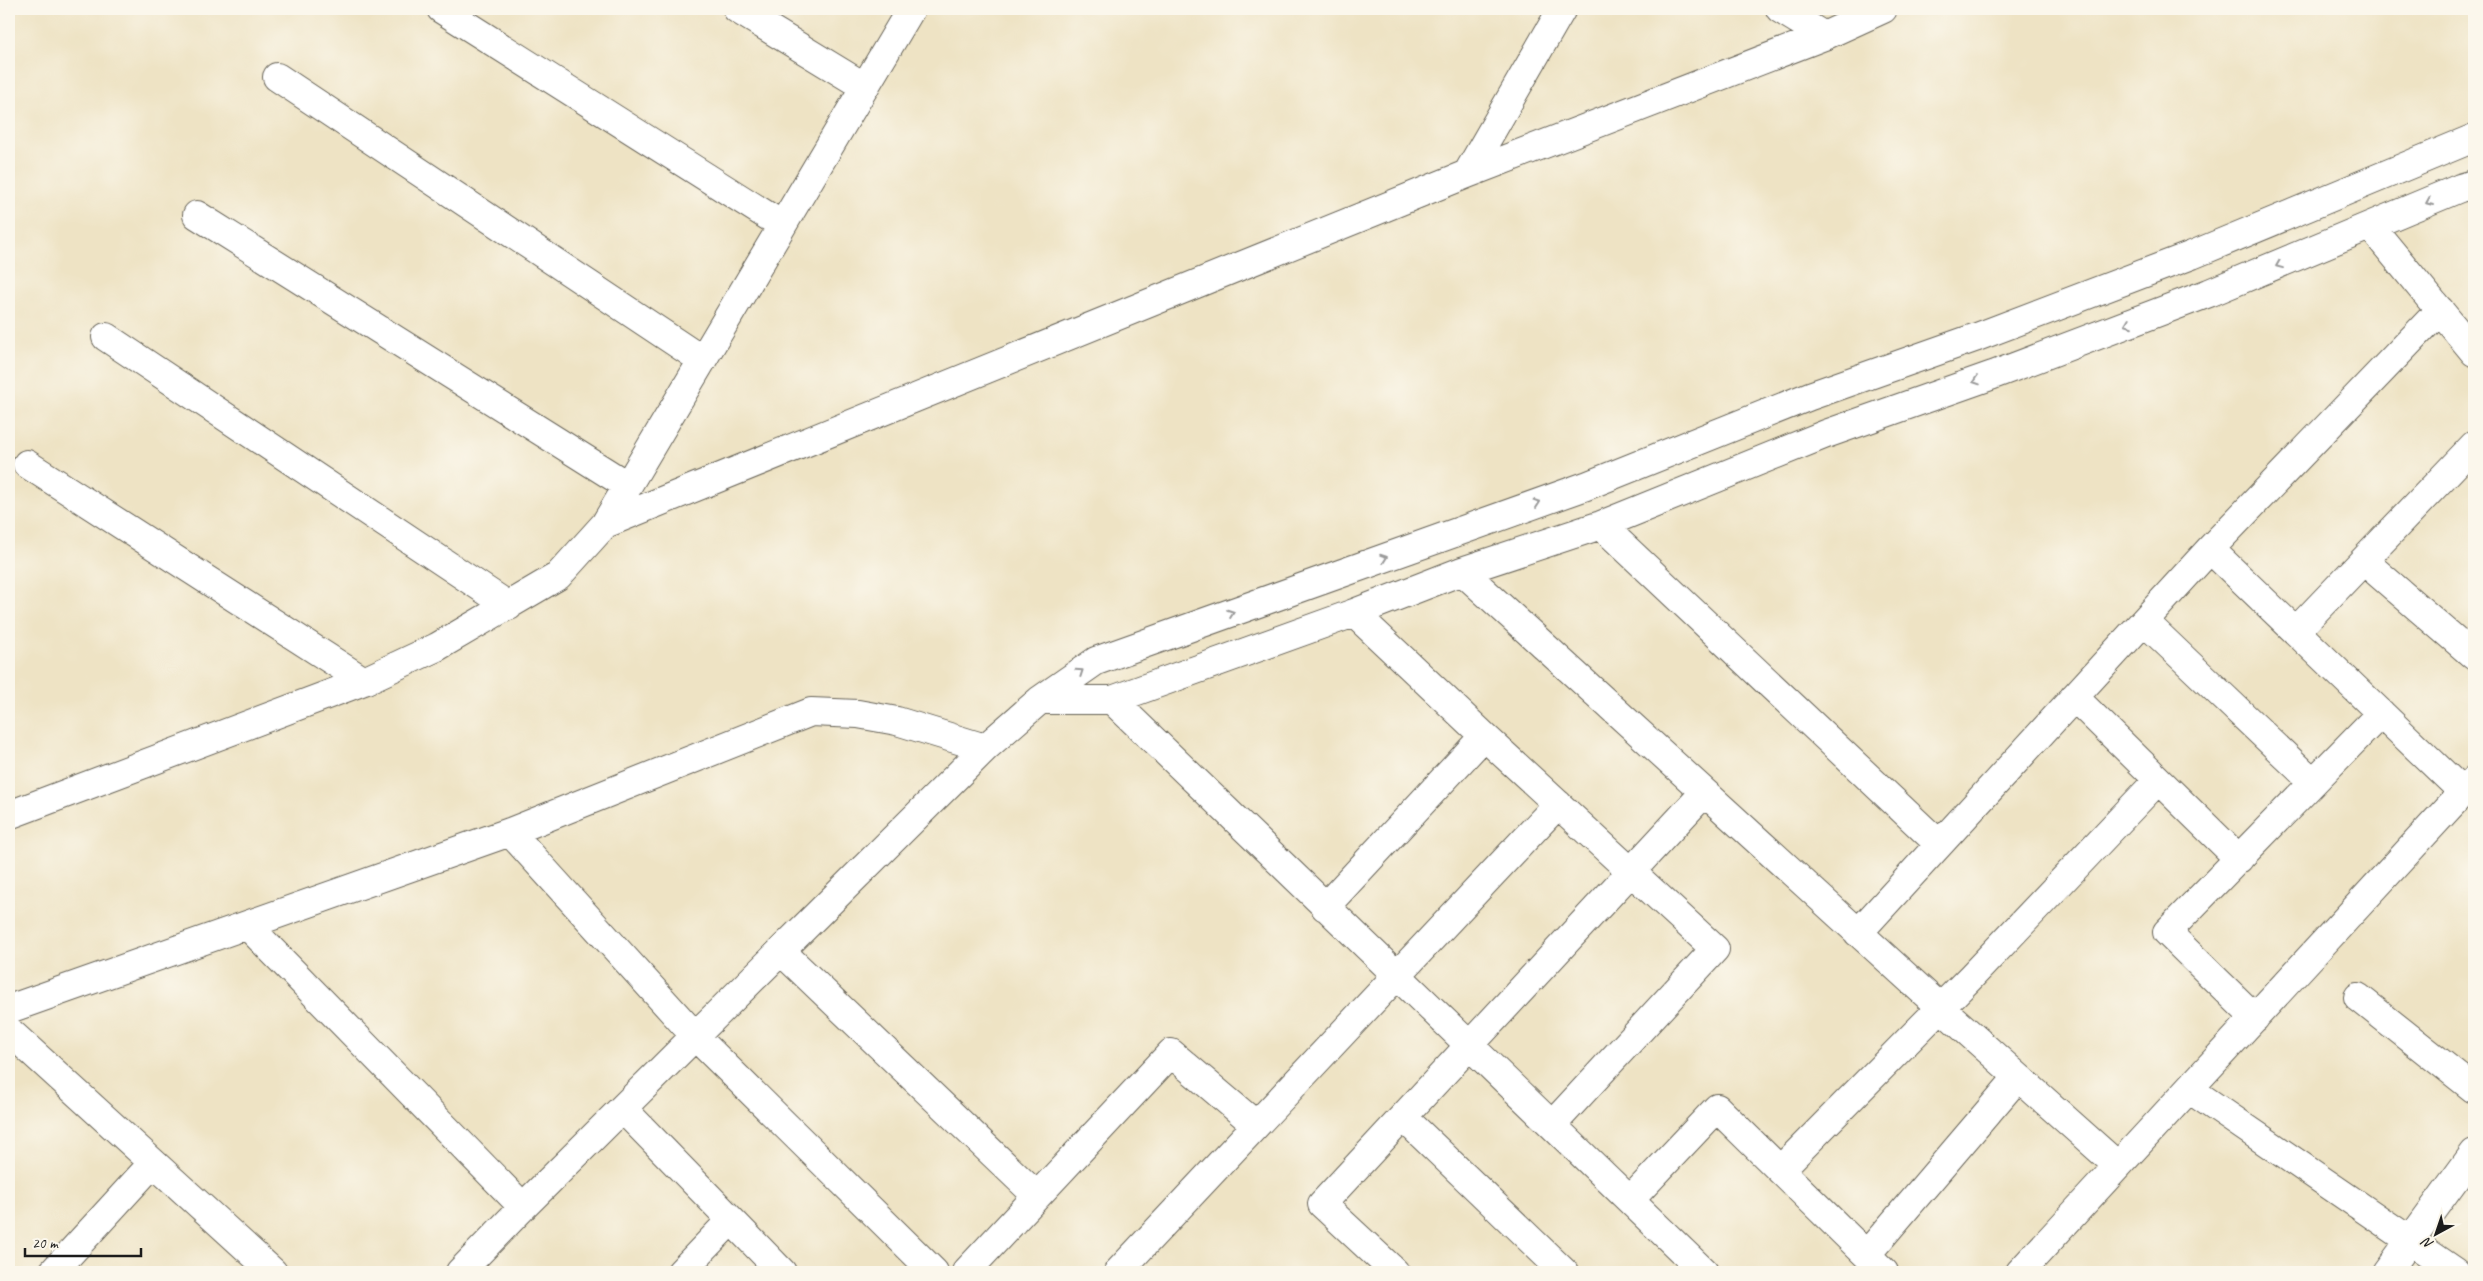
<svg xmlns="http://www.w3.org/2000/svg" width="2483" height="1281" viewBox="0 0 2483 1281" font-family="Caveat,sans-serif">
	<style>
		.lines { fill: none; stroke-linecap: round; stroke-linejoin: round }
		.minor-casing { stroke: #666257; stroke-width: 30 }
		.minor { stroke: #fff; stroke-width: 28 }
		.oneway { stroke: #999 }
	</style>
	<rect width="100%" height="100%" fill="#fbf7ec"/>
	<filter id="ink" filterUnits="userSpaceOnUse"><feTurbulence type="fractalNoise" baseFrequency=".02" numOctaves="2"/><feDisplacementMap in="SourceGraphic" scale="10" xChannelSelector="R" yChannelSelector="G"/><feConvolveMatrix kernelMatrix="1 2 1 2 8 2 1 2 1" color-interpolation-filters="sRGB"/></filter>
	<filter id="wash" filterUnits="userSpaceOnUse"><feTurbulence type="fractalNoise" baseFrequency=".0096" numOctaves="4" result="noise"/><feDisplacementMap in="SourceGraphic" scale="20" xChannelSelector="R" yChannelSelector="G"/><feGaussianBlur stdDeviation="1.12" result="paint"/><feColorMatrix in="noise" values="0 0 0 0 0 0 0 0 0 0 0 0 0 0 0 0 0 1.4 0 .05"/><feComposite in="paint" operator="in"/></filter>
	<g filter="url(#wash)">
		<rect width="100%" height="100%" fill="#eee3c4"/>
	</g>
	<g filter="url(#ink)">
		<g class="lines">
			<g class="minor-casing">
				<path id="minor" d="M441 9 782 225
					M737 9 865 87
					M1780 9 1824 36
					M277 77 702 360
					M1467 174 1562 9
					M197 215 628 486
					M2371 227 2474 352
					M106 337 509 606
					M27 464 364 681
					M605 524 1467 174 1824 36 1883 9
					M1601 525 1939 844
					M2210 549 2463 792
					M2365 562 2474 656
					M1462 571 1941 1008 2118 1166
					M1354 613 1484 736
					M2144 621 2313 782
					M2296 631 2474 445
					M2074 697 2239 859
					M1040 700H1112L1354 613 1462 571 1601 525 1826 434 1993 375 2209 293 2460 188 2474 184
					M1112 700 1704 1272
					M9 815 364 681 437 647 558 576 605 524 911 9
					M510 832 696 1037 934 1272
					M1325 907 1484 736 1715 949 1552 1125
					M247 925 523 1207
					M1858 933 2210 549 2440 310
					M781 951 1037 1196
					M2358 997 2474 1089
					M9 1009 510 832 811 712 858 714 897 721 985 748
					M2255 1018 2167 932 2381 713
					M9 1031 273 1272
					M2189 1089 2456 1272
					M623 1109 782 1272
					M1403 1117 1564 1272
					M1780 1170 1971 977 2158 780
					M1630 1200 1717 1108 1884 1272
					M1867 1254 2017 1078
					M53 1272 153 1163
					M460 1272 523 1207 985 748 1040 700 1096 661 1586 486 1810 396 1977 337 2192 255 2474 138
					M681 1272 731 1220
					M966 1272 1171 1053 1256 1125
					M1118 1272 1558 804
					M1395 1272 1322 1204 1704 793
					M2020 1272 2474 780
					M2387 1272 2474 1153"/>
			</g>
			<use href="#minor" class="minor"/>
		</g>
		<defs><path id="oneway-chevron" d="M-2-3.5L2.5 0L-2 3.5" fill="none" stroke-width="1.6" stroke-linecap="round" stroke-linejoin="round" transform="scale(1.25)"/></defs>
		<g class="oneway">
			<use href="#oneway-chevron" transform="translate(2429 202) rotate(157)"/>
			<use href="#oneway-chevron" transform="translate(2279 265) rotate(158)"/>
			<use href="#oneway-chevron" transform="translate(2128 324) rotate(159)"/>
			<use href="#oneway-chevron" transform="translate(1976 381) rotate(161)"/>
			<use href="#oneway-chevron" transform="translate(1537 503) rotate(-19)"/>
			<use href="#oneway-chevron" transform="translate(1384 558) rotate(-20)"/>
			<use href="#oneway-chevron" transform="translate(1231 613) rotate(-20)"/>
			<use href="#oneway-chevron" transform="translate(1080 672) rotate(-34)"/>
		</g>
	</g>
	<rect width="2483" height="1281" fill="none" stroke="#fbf7ec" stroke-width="30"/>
	<g transform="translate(2436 1234) rotate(220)" stroke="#fbf7ec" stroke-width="4" paint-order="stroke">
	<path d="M0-4L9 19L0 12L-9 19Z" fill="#1c1c1c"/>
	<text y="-8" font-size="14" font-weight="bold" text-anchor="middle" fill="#1c1c1c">N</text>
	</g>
	<path d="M25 1248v8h116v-8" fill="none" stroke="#1c1c1c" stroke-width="2.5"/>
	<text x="32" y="1248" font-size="15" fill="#1c1c1c" stroke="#fbf7ec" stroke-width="4" paint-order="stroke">20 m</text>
</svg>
